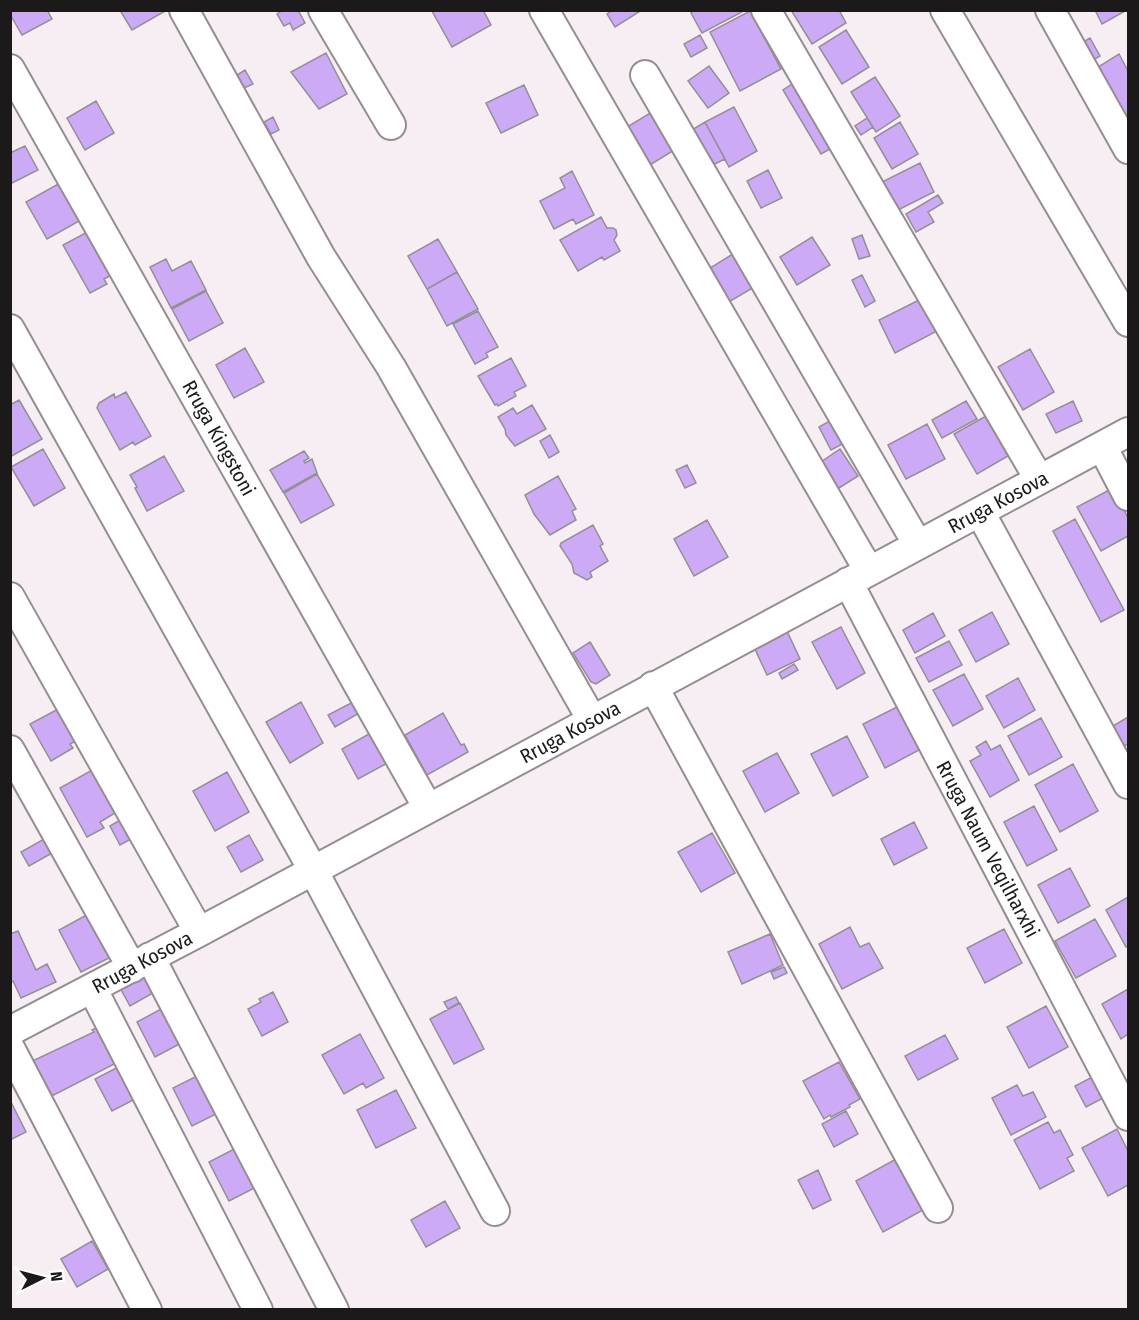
<svg xmlns="http://www.w3.org/2000/svg" width="1139" height="1320" viewBox="0 0 1139 1320" font-family="'Fira Sans Condensed',sans-serif">
	<style>
		.building { fill: #cdaaf6; stroke: #928f96; stroke-width: 1.5 }
		.lines { fill: none; stroke-linecap: round; stroke-linejoin: round }
		.minor-casing { stroke: #958d92; stroke-width: 32 }
		.minor { stroke: #fff; stroke-width: 28 }
		.labels { text-anchor: middle; dominant-baseline: central; stroke-width: 4.5; stroke-linejoin: round; paint-order: stroke }
		.street-label { font-size: 20px; fill: #1c191b; stroke: #fff }
	</style>
	<rect width="100%" height="100%" fill="#f6eef3"/>
	<path class="building" d="M13 10H47L52 19 22 35 10 14Z
		M124 10H167L132 30 121 12Z
		M298 10 305 23 293 30 290 23 284 26 277 14 283 10Z
		M434 10H483L491 25 452 47 432 11Z
		M613 10H642L615 27 607 14Z
		M695 10H741L742 12 702 33 691 13Z
		M791 10H839L846 23 812 44Z
		M1095 10H1127L1102 24Z
		M750 11 781 69 740 91 710 32Z
		M846 30 869 67 842 84 819 47Z
		M700 35 707 48 691 57 684 44Z
		M1090 38 1100 56 1088 63 1078 45Z
		M326 53 347 94 319 109 291 72Z
		M1119 54 1128 71V115L1124 118 1095 69Z
		M709 66 729 93 708 108 688 81Z
		M245 70 253 84 244 88 237 75Z
		M875 77 900 116 876 132 851 92Z
		M798 80 837 145 821 154 783 90Z
		M524 85 538 115 501 133 486 103Z
		M96 101 114 133 85 150 67 118Z
		M734 107 757 151 729 167 705 122Z
		M657 109 679 147 650 165 627 127Z
		M273 117 279 130 271 134 264 122Z
		M867 118 873 127 861 135 855 126Z
		M705 122 725 159 709 167 690 131Z
		M900 122 918 154 892 169 874 138Z
		M25 146 38 170 10 184V153Z
		M920 163 934 192 894 212 880 183Z
		M768 170 782 198 761 208 747 181Z
		M572 171 594 215 576 224 573 219 554 229 540 201 565 188 560 178Z
		M60 183 81 220 47 239 26 202Z
		M938 195 943 203 928 212 934 222 916 232 906 214Z
		M601 217 607 228H613L616 230 617 235 614 240 620 251 604 260 602 257 578 271 560 240Z
		M95 228 119 271 104 279 107 284 90 293 63 245Z
		M862 235 870 256 859 259 852 239Z
		M812 237 830 265 797 285 780 257Z
		M438 239 457 272 427 289 408 256Z
		M736 252 756 286 727 303 707 270Z
		M166 259 172 271 191 261 206 290 171 308 150 267Z
		M457 272 478 309 447 326 427 289Z
		M862 275 875 301 865 307 852 280Z
		M206 291 223 323 189 341 172 309Z
		M921 299 937 331 895 353 879 320Z
		M478 311 498 347 486 353 488 357 475 364 453 324Z
		M245 348 264 382 234 398 216 365Z
		M1030 349 1054 392 1023 410 998 367Z
		M511 358 526 386 514 392 516 396 498 406 497 404 495 405 478 376Z
		M126 392 151 436 135 445 133 442 120 450 97 408 99 403 114 394 115 398Z
		M19 400 42 439 10 457V405Z
		M966 401 977 419 942 438 932 420Z
		M1073 401 1082 421 1056 433 1046 414Z
		M532 405 546 429 515 446 506 435 505 429 498 417 513 408 517 414Z
		M986 416 1008 456 977 474 954 434Z
		M835 418 848 441 831 450 819 427Z
		M927 424 945 459 906 479 888 445Z
		M550 435 559 452 549 458 540 441Z
		M43 449 65 488 34 506 11 467Z
		M840 449 858 476 836 490 818 464Z
		M304 451 309 458 304 461 305 463 312 459 317 473 283 492 270 470Z
		M164 456 184 491 147 511 135 488 137 487 130 475Z
		M687 465 696 483 685 488 676 470Z
		M317 474 334 505 301 523 284 493Z
		M558 476 576 509 572 511 576 520 550 535 534 514 525 495Z
		M1113 488 1128 518V536L1101 551 1077 507Z
		M1075 519 1124 610 1101 622 1053 531Z
		M707 520 728 557 694 576 674 539Z
		M593 525 603 544 600 546 608 561 590 572 592 577 587 580 574 573 572 564 560 546 561 543Z
		M992 612 1009 644 976 662 959 630Z
		M933 613 945 636 915 653 903 630Z
		M841 627 865 673 837 689 812 642Z
		M786 629 800 659 767 675 753 645Z
		M949 641 962 665 929 682 916 658Z
		M590 642 610 675 596 684 591 682 573 653Z
		M794 664 798 670 782 679 779 673Z
		M964 674 983 709 953 726 933 690Z
		M1018 678 1035 710 1004 728 986 696Z
		M355 701 361 712 335 727 328 715Z
		M301 702 323 743 290 763 266 722Z
		M899 706 921 749 885 768 863 724Z
		M60 708 78 740 70 744 73 748 51 761 30 724Z
		M443 713 461 745 464 744 468 752 427 775 405 735Z
		M1128 717V744L1119 749 1108 729Z
		M1041 718 1062 757 1029 775 1008 736Z
		M376 730 393 760 358 779 342 749Z
		M847 736 868 777 833 796 811 754Z
		M986 741 991 750 1000 745 1019 780 990 797 970 761 981 755 976 747Z
		M777 753 799 793 765 812 743 771Z
		M1073 764 1098 811 1060 832 1035 785Z
		M94 769 120 810 100 822 104 828 87 837 60 788Z
		M227 772 249 812 215 831 193 791Z
		M1034 806 1057 850 1027 866 1004 822Z
		M127 816 138 835 120 845 110 826Z
		M914 822 927 848 894 865 881 839Z
		M712 833 735 873 701 892 678 852Z
		M249 835 263 860 241 872 227 847Z
		M46 838 54 852 29 866 21 852Z
		M1070 868 1090 906 1058 923 1038 885Z
		M1128 897V946L1126 947 1106 910Z
		M92 912 117 954 81 972 59 930Z
		M1095 919 1116 956 1076 978 1055 941Z
		M850 927 860 947 869 943 883 968 842 989 819 944Z
		M1004 929 1022 963 985 983 967 948Z
		M18 931 36 970 47 964 56 982 21 998 13 981 10 983V934Z
		M770 934 783 965 742 984 728 952Z
		M784 967 787 973 774 979 771 972Z
		M150 970 160 989 130 1006 119 986Z
		M1128 989V1034L1121 1039 1102 1004Z
		M273 992 288 1022 262 1036 248 1009 261 1002 259 999Z
		M456 997 459 1003 448 1009 444 1002Z
		M460 1003 484 1049 454 1064 430 1019Z
		M1046 1006 1068 1047 1029 1068 1007 1027Z
		M163 1008 187 1040 155 1057 137 1022Z
		M108 1022 126 1058 44 1100 26 1064 94 1032 92 1030Z
		M360 1034 384 1078 366 1088 363 1083 344 1094 322 1055Z
		M945 1035 958 1059 918 1080 905 1056Z
		M839 1062 860 1099 849 1105 850 1107 831 1117 830 1115 824 1119 803 1081Z
		M122 1065 139 1097 112 1111 95 1079Z
		M1100 1073 1111 1094 1086 1107 1075 1086Z
		M201 1074 220 1112 192 1126 173 1088Z
		M1017 1085 1023 1096 1033 1092 1046 1117 1011 1135 992 1098Z
		M396 1090 416 1128 376 1148 357 1110Z
		M11 1102 26 1132 10 1140V1102Z
		M846 1111 858 1134 834 1147 822 1124Z
		M1048 1122 1054 1133 1060 1130 1073 1155 1067 1158 1074 1171 1040 1189 1014 1140Z
		M1117 1129 1128 1151V1185L1108 1196 1082 1148Z
		M240 1146 260 1185 229 1201 209 1162Z
		M896 1159 923 1210 883 1232 856 1181Z
		M818 1170 831 1200 813 1209 798 1180Z
		M445 1201 460 1228 426 1247 411 1220Z
		M92 1241 108 1269 77 1287 61 1259Z"/>
	<g class="lines">
		<g class="minor-casing">
			<path id="minor" d="M184 10 321 257 391 367 592 720
				M323 10 391 125
				M544 10 869 571
				M766 10 1039 479
				M945 10 1128 322
				M1050 10 1128 149
				M10 69 428 808
				M645 75 918 545
				M10 329 313 870 495 1211
				M1102 446 1128 496
				M980 512 1128 784
				M848 582 1128 1116
				M10 597 199 932
				M653 686 938 1208
				M10 750 132 968
				M150 957 334 1310
				M92 988 258 1310
				M10 1031 199 932 1128 432
				M10 1048 147 1310"/>
		</g>
		<use href="#minor" class="minor"/>
	</g>
	<g class="labels">
		<g class="street-label">
			<text transform="translate(219 438) rotate(61)">Rruga Kingstoni</text>
			<text transform="translate(998 502) rotate(-28)">Rruga Kosova</text>
			<text transform="translate(570 732) rotate(-28)">Rruga Kosova</text>
			<text transform="translate(988 849) rotate(62)">Rruga Naum Veqilharxhi</text>
			<text transform="translate(142 962) rotate(-28)">Rruga Kosova</text>
		</g>
	</g>
	<rect width="1139" height="1320" fill="none" stroke="#1c191b" stroke-width="24"/>
	<g transform="translate(42 1278) rotate(84)" stroke="#ffffff" stroke-width="4.5" paint-order="stroke">
	<path d="M0-4.5L10 22L0 15L-10 22Z" fill="#1c191b"/>
	<text y="-9" font-size="16" font-weight="bold" text-anchor="middle" fill="#1c191b">N</text>
	</g>
</svg>
